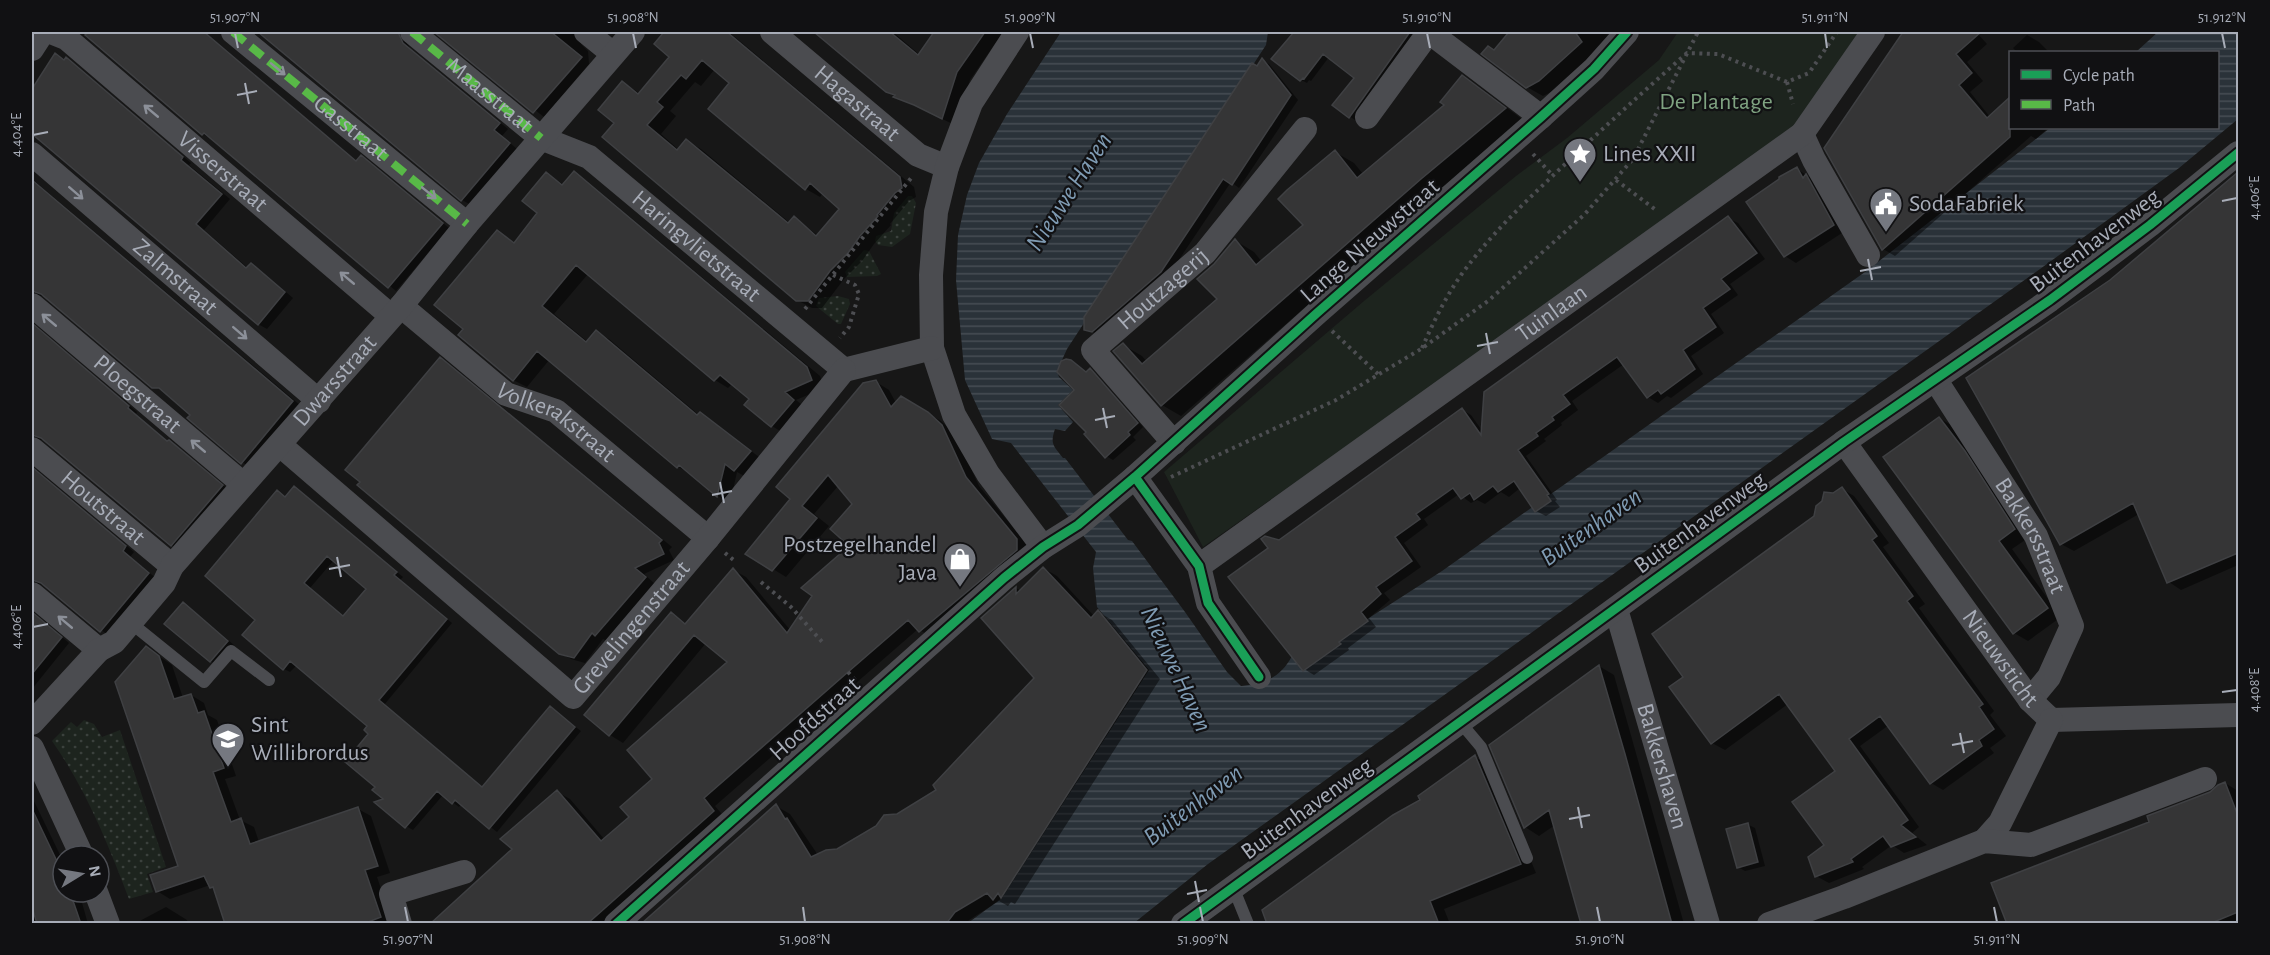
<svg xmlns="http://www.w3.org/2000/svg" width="2270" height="955" viewBox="0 0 2270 955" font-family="'Alegreya Sans',sans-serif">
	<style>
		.grass { fill: url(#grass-dots) }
		.green { fill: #1d241e }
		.water { fill: url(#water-rules) }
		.shadow { fill: #0007; fill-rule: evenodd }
		.building { fill: #353536; stroke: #3f4043; stroke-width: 1.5; fill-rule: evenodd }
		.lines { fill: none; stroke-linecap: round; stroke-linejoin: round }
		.path { stroke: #4d4e52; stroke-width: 4; stroke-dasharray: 3 4.5; stroke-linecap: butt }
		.service { stroke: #4b4c50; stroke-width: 12 }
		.minor { stroke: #4b4c50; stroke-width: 24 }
		.quiet { stroke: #58b947; stroke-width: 8; stroke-dasharray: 15 8; stroke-linecap: butt }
		.cycleway-casing { stroke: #111113; stroke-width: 13 }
		.cycleway { stroke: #1a9f57; stroke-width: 9 }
		.oneway { stroke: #8c9099 }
		.ticks { fill: none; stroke: #a8adb8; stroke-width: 2 }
		.labels { text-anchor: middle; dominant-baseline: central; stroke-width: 4.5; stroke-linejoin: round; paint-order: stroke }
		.street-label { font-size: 24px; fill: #a8adb8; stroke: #111113 }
		.park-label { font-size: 24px; fill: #7fa381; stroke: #111113 }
		.poi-label { font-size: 24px; fill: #a8adb8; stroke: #111113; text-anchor: start }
		.water-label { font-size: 26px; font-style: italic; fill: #7f9bb3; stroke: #111113 }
		.neatline { fill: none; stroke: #a8adb8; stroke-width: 2 }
		.ticks-label { font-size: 15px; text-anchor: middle; fill: #a8adb8 }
	</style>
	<defs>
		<pattern id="grass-dots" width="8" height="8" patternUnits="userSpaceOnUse" patternTransform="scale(1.5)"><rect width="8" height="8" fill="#1d241e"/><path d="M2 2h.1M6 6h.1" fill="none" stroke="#3b413d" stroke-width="1.8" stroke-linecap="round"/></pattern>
		<pattern id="water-rules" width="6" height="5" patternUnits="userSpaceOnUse" patternTransform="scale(1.5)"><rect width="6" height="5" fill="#2a3239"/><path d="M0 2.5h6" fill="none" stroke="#464d54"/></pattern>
	</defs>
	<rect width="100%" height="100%" fill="#171717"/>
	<path class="grass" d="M908 196H912L916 203 910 234 892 247 878 245 875 241 876 236 891 231 894 213Z
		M864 250 869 251 881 274 877 276 847 277 845 272Z
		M838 296 849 299 850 304 841 324H838L816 306 819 298Z
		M84 720 94 724 102 737 120 730 166 867 147 874 153 892 129 899C108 844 86 789 52 741L71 722 77 727Z"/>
	<path class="green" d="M1678 32H1866L1804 126 1203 547 1164 472 1364 301 1516 176 1567 138 1659 60Z"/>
	<path class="water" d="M1061 32H1268L1266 45 1067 349 1057 371 1059 377 1073 390 1058 405 1073 422 1065 431 1055 429C1050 444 1053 445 1063 458H1065L1128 540 1132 541 1185 612 1227 672 1241 686C1265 684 1281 677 1292 656L1344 634 1442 571 1865 272 2050 128H2218V52H2136L2158 32H2238V119L2179 168 2040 269 1208 864 1134 923H968L1002 898 1149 670 1097 607 1093 568 1096 552 1011 443 992 439 965 380 956 280 958 235 967 195 979 163 1007 114Z"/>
	<path class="shadow" d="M86 32H203L357 161H368L449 228 396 291 211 137 210 138 202 134Z
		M261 32H408L407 43 411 49 508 129 502 136 517 149 471 205 462 200Z
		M436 32H583L580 36 581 44 588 51 589 64 544 117Z
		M666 32H729L914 187 916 197 909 201 890 224 891 225 874 244 862 261 844 279 822 308H812L797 300 616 123 623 83 641 94 671 57 656 44ZM715 69 731 83 806 189 820 197 823 193 841 208 819 236 794 218 790 223 701 149 687 141 679 150 661 134 676 116 670 111 695 82 701 86Z
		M816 32H893L920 55 936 32H1003L970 80 955 125 921 109 922 106 895 97Z
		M1292 32H1342L1365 56 1384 32H1418L1355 120 1349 116 1356 77 1329 57 1311 81 1309 80 1307 83 1301 80 1293 35 1290 33Z
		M1511 32H1612L1600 50 1555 90 1543 96 1527 87 1494 52Z
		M1904 32H1980L1978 34 1987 44 1967 62 1983 81 1970 92 1990 117 2010 99V128H2048L2036 139 2031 136 1895 256 1883 249 1826 148Z
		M2027 35 2039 42 2049 52H2017L2013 48Z
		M56 55 75 64 191 163 189 165 230 199 204 230 248 268 251 265 260 270 293 298 267 329 258 324 32 132V92Z
		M1262 60 1269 64 1298 100 1239 188 1231 182 1168 276 1100 335 1086 329Z
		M1463 77 1481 88 1523 120 1440 189 1181 416 1162 405 1123 345 1142 356 1147 362 1219 299 1216 265 1236 241 1254 252 1262 262 1305 225 1335 152 1354 163 1363 174 1446 105Z
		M1797 169 1817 182 1845 231 1796 263 1785 256Z
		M574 173 587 181 820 376 824 388 796 400 806 408 785 434 772 426 746 405 751 399 732 384 728 388 715 380 588 274 554 314 588 342 596 332 609 339 699 415 713 422 763 460 748 478 737 472 730 503 718 496 692 474 678 467 550 359 527 387 513 380 465 329 498 232 515 243 539 213 546 174 563 184Z
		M2238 174V565L2181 590 2169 582 2139 514 2074 551 2061 544 2111 281Z
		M32 179 301 406 250 467 242 462 159 387 157 388 149 383 44 295 32 299Z
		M1728 218 1738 223 1765 259 1730 284 1738 295 1711 314 1724 333 1691 356 1703 374 1671 398 1667 396 1658 403 1648 397 1624 364 1572 401 1578 410 1561 423 1562 425 1544 439 1546 441 1526 456 1557 500 1555 501 1560 507 1546 516 1536 511 1520 488 1509 497 1501 492 1485 504 1477 500 1471 503 1459 494 1424 519 1428 525 1404 543 1421 567 1384 593 1390 600 1369 618 1376 627 1348 648 1349 650 1314 675 1304 669 1279 542 1462 410 1471 415 1483 432Z
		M32 322 137 412 136 414 169 442 178 447 230 491 180 550 171 545 44 439 32 443Z
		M440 359 451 365 672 547 669 550 674 560 644 574 655 584 607 641 603 639 585 663 571 659 560 653Z
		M1071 361 1087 373 1090 370 1096 374 1143 427 1133 437 1136 440 1113 460 1106 456 1088 432 1076 390Z
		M876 382 889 390 896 403 901 398 941 421 955 434 979 486 1030 548 933 638 918 629 715 806 726 819 608 924H432L515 849 557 792 570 799 605 840 631 817 729 662 706 643 623 743 610 735 586 715 671 614 687 625 733 570 746 577 791 631 851 546 854 504 839 485 814 514 829 526 786 577 747 553 793 499Z
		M1939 418 1953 426 2028 538 2012 549 2061 617 2028 641 2014 633 1886 457Z
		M32 466 134 552 130 557 157 579 109 636 44 584 37 585 32 588Z
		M294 488 403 577 400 580 452 623 384 705 483 788 550 708 581 731 497 832 461 804 459 807 443 795 413 830 406 826 377 786 369 726 297 665 290 672 284 669 257 619 286 498ZM334 560 368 589 345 617 310 588Z
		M1842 489 1854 496 1889 543 1883 547 1925 604 1919 608 1994 711 1990 715 2006 736 1990 748 1994 753 1943 790 1931 783 1889 725 1860 746 1919 827 1912 833 1927 845 1904 853 1892 845 1862 867 1864 869 1829 883 1816 876 1826 846 1837 771 1788 704 1725 750 1712 743 1685 677 1815 517 1834 495Z
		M1043 568 1057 576 1094 616 1098 612 1112 620 1160 679 1015 904 1011 902 1008 906 999 901 969 920 966 924H643L776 806 790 814 818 855 837 850 938 791 1036 678 983 618 1016 588 1021 591Z
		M190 608 234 645 217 665 210 661Z
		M32 611 69 643 32 689Z
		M147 648 172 665 183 698 191 695 204 703 208 715 217 720 236 776 225 779 240 820 254 827 259 842 358 809 371 816 390 873 377 877 393 924H226L215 890 210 885 170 899 157 891 180 867Z
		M1599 666 1614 675 1684 924H1582L1555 825 1539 836 1525 827Z
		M1475 757 1491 766 1536 873 1444 909 1450 924H1269Z
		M2225 783 2238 791V924H2008L2151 823 2211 794Z
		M32 797 63 861V892H79L88 924H32Z
		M1747 824 1755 828 1765 866 1745 871 1738 867Z
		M166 907 187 920 188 924H134Z"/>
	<path class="building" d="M88 32H204L356 161 361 155 443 223 388 288 204 133 202 135 85 35Z
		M258 32H398L403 43 500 123 494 130 510 143 461 201Z
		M434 32H551L582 57 533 113Z
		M664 32H727L900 177 902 188 895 193 877 215 878 216 860 236 848 253 830 271 808 301H796L602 137 614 123 598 110 622 81 638 94 669 57 654 44ZM702 60 729 83 708 109 805 190 810 183 839 209 816 236 794 216 788 223 686 139 677 150 647 125 663 107 657 102 681 75 686 79Z
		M814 32H890L918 55 934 32H985L957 72 942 119 914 105 893 97 895 95 886 92Z
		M1294 32H1410L1349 118 1332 105 1354 78 1323 54 1304 79 1303 78 1300 81 1271 59Z
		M1509 32H1575L1582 42 1539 81 1526 88 1481 54 1488 46 1494 50Z
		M1903 32H1981L1956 54 1972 73 1959 85 1987 118 2010 97V137L1882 250 1824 148Z
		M55 53 64 60 66 57 183 157 181 160 222 194 196 224 246 268 251 263 285 292 258 325 32 134V89Z
		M1262 58 1291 95 1232 185 1223 179 1161 272 1092 332 1084 330V317L1252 63 1257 66Z
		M1462 75 1506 108 1421 179 1161 406 1113 351 1123 343 1142 364 1217 299 1197 279 1214 264 1235 239 1256 265 1303 225 1278 199 1287 190 1335 150 1357 178 1444 105 1440 102Z
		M1797 167 1803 178 1806 174 1834 225 1784 257 1746 202 1779 179V177Z
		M574 171 807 367 812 380 785 392 794 400 771 427 744 405 749 399 720 375 714 381 576 265 542 306 586 342 596 330 697 415 700 412 751 451 734 471 725 464 717 497 679 465 677 468 537 351 513 381 458 335 463 329 434 305 497 230 514 243 537 213 522 201 546 172 562 185Z
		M2238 172V553L2167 583 2133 503 2060 545 1966 378 2110 280Z
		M32 180 293 401 241 464 187 418 190 415 159 388H152L41 294 32 291Z
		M1728 216 1757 253 1721 279 1730 289 1703 308 1716 327 1683 350 1695 369 1661 394 1658 390 1647 398 1617 357 1563 395 1570 404 1552 417 1554 420 1536 433 1538 436 1518 450 1549 494 1547 495 1551 501 1535 512 1514 481 1498 492 1493 486 1474 500 1470 493 1461 499 1453 488 1416 514 1420 519 1395 537 1412 561 1376 587 1381 594 1361 612 1368 621 1339 642 1341 644 1303 671 1228 577 1268 548 1261 539 1265 536 1279 540 1462 408 1481 435 1484 392Z
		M32 323 129 406 128 408 167 441 169 440 223 485 171 546 41 438 32 435Z
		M440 357 662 540 659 543 664 554 635 568 646 577 595 636 592 633 574 658 559 654 357 485 360 482 345 470Z
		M1066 359 1071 360 1086 372 1090 368 1138 423 1128 432 1130 435 1105 458 1084 434 1086 432 1059 405 1074 390 1057 372 1061 361Z
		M876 380 891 407 901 396 928 412 942 425 966 477 1017 539V550L919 632 908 620 848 672 704 798 714 811 587 924H430L512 849 500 839 557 790 601 841 629 817 620 807 652 779 627 750 727 662 694 635 609 736 584 715 671 612 685 624 733 568 787 633 812 596 801 588 849 546 830 529 852 504 828 475 802 506 817 518 772 571 745 554 790 499 776 487 863 383Z
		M1939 417 1965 451 2015 529 1999 541 2048 608 2013 634 1883 457Z
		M32 467 126 546 123 551 149 573 100 632 41 583 32 580Z
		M294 486 397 572 394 575 447 619 379 700 482 787 550 706 575 727 489 829 455 800 452 804 437 791 405 828 374 802 383 799 372 790 375 787 345 762 368 734 364 730 367 726 290 661 283 670 242 635 255 620 205 576 277 490 285 497ZM327 556 366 589 343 616 304 583Z
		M1842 487 1877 536 1872 540 1913 596 1907 601 1983 704 1979 707 1994 729 1979 740 1982 746 1930 784 1880 716 1849 739 1908 820 1901 825 1916 837 1891 847 1883 836 1851 859 1853 862 1815 877 1808 857 1824 845 1792 802 1835 771 1779 694 1711 744 1669 687 1683 677 1652 634 1814 516 1816 506 1822 501 1824 492 1833 493Z
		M1043 567 1091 618 1098 610 1147 670 1001 898 998 893 993 900 987 893 955 912 946 924H641L776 804 785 819 787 818 811 857 826 850 837 849 876 826 884 815 897 814 936 790 933 785 1034 678 981 618 1016 587V594Z
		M183 602 228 641 210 662 164 624Z
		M32 612 62 637 32 674Z
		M146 646 159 656 174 699 191 694 198 713 204 711 224 768 213 772 231 822 241 818 250 844 358 807 378 866 365 870 381 917 363 924H225L213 887 210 888 204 876 156 892 150 875 178 866 115 682Z
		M1599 665 1625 754 1672 924H1581L1549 810 1524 828 1489 745Z
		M1475 755 1521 864 1430 901 1439 924H1267L1262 910 1393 815 1420 800 1418 796Z
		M2225 782 2238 816V912L2209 924H2007L1991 883 2149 822 2147 816 2210 792 2218 785Z
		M32 809 63 874V892H70L81 924H37L32 907Z
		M1748 823 1758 862 1737 868 1726 829Z"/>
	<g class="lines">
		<path class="path" d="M1787 82 1793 104
			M1533 154 1553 176
			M1616 180 1656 210
			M833 275 855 285 859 294 849 327 840 338
			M805 309 912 177
			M1332 331 1379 375
			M1422 348C1433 323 1445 298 1461 275 1490 235 1525 202 1561 168 1602 129 1644 91 1687 53L1718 54 1787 82 1809 73 1837 32
			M1171 477 1336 400 1421 349 1488 301 1584 215 1633 159 1698 32
			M725 553 736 562
			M761 582 791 607 824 644
			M848 672 855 680"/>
		<path class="service" d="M131 623 204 682 231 651 269 680
			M1460 722 1481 747 1527 858
			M1233 887 1248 924"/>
		<g class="minor">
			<path id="s1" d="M51 32 66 38 391 316"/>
			<path id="s2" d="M233 32 467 224"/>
			<path id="s3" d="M412 32 541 138 589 157 844 370"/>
			<path d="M586 32 613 54"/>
			<path id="s4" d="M772 32 918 155 947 167"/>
			<path d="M1017 32 971 103 947 167 936 212 931 275 932 348 954 415 988 474 1043 547"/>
			<path d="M1429 32 1541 117"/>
			<path d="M32 49 43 32"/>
			<path d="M1367 117 1429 32"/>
			<path d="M1802 134 1814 160 1868 255"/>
			<path id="s5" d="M32 154 319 401"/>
			<path id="s6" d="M32 305 243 484"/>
			<path id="s7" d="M401 306 506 394 556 411 708 538"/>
			<path d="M844 370 932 348"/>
			<path id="s8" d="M1935 379 2036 536 2072 626 2049 677 2030 700"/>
			<path id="s9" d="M1844 442 2030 700 2051 720 2238 715"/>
			<path id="s10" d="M1174 443 1093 350 1205 253 1305 129"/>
			<path id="s11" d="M280 445 573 697 708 538 844 370"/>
			<path id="s12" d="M32 449 172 566"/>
			<path d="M1135 477 1199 566 1208 603 1259 677"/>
			<path id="s13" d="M1199 566 1802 134 1873 32"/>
			<path d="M32 594 99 650"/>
			<path id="s14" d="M1616 609 1708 924"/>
			<path id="s15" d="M32 723 99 650 114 642 164 583 172 566 401 306 467 224 633 32"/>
			<path d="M32 748 82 856"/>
			<path d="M1984 841 2000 823 2051 720"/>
			<path d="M96 892 108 924"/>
			<path d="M400 924 391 894 464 872"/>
			<path d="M616 924 1004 578 1043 547 1078 525 1135 477 1317 313 1541 117 1594 69 1627 32"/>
			<path d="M1183 924 1844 442 2050 300 2150 225 2238 153"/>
			<path d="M1769 924 1844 897 1984 841 2031 845 2205 779"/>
		</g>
		<g class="quiet">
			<path d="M233 32 467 224"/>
			<path id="s16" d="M412 32 541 138"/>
		</g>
		<g class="cycleway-casing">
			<path id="cycleway" d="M1135 477 1199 566 1208 603 1259 677
				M616 924 1004 578 1043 547 1078 525 1135 477 1317 313 1541 117 1594 69 1627 32
				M1183 924 1844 442 2050 300 2150 225 2238 153"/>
		</g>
		<use href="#cycleway" class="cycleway"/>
	</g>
	<defs><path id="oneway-shaft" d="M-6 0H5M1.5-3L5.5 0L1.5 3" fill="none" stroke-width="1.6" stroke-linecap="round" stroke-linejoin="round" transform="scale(1.5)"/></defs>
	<g class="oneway">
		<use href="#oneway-shaft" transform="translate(278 69) rotate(39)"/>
		<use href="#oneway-shaft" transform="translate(151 111) rotate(-140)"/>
		<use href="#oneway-shaft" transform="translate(76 193) rotate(41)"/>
		<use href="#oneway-shaft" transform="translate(429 193) rotate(39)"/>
		<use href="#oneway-shaft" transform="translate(347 278) rotate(-140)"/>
		<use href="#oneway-shaft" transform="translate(49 320) rotate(-140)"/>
		<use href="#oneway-shaft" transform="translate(240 333) rotate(41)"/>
		<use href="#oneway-shaft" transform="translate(198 446) rotate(-140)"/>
		<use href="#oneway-shaft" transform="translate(65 622) rotate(-140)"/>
	</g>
	<path class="ticks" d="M235 33 238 48M633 33 636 48M1030 33 1033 48M1427 33 1430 48M1825 33 1827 48M2222 33 2225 48M245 83 249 104M237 95 257 91M33 135 48 132M2222 201 2237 198M1868 259 1872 280M1860 271 1881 267M1486 333 1490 354M1477 346 1498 342M1103 408 1107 428M1095 420 1115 416M720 482 724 503M712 495 732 491M337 557 341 577M329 569 350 565M33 627 48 624M2222 692 2237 690M1960 733 1964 753M1952 745 1973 741M1578 807 1582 828M1569 819 1590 815M1195 881 1199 902M1187 894 1207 890M405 907 408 922M803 907 805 922M1200 907 1203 922M1597 907 1600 922M1994 907 1997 922"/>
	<defs>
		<g id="sight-pin" transform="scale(1.725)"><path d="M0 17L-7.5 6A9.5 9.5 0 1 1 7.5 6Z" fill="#757880" stroke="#111113"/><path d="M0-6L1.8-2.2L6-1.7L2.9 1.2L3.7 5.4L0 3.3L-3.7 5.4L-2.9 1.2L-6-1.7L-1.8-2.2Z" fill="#fff"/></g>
		<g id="civic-pin" transform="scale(1.725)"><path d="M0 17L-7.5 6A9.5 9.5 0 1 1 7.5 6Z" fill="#757880" stroke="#111113"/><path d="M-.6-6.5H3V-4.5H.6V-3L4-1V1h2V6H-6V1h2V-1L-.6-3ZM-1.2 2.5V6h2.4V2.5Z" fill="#fff"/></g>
		<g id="shop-pin" transform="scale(1.725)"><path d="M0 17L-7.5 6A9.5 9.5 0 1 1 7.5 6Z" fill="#757880" stroke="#111113"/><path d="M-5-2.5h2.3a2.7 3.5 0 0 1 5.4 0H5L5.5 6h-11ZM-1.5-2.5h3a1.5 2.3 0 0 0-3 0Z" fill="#fff"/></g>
		<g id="school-pin" transform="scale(1.725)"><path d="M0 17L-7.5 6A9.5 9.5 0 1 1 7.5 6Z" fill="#757880" stroke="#111113"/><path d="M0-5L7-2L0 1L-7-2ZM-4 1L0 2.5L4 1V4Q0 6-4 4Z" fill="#fff"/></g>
	</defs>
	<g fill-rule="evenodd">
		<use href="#sight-pin" x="1580" y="154"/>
		<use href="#civic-pin" x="1886" y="204"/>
		<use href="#shop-pin" x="960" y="559"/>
		<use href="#school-pin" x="228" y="739"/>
	</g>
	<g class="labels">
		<g class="street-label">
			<text stroke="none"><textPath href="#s16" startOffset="100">Maasstraat</textPath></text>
			<text stroke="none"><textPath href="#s4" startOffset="111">Hagastraat</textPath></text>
			<text stroke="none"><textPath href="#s2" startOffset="152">Gasstraat</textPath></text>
			<text stroke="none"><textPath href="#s1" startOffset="222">Visserstraat</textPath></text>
			<text transform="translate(1370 241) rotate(-41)">Lange Nieuwstraat</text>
			<text transform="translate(2095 241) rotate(-37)">Buitenhavenweg</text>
			<text stroke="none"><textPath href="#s3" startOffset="358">Haringvlietstraat</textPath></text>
			<text stroke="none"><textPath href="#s5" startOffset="189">Zalmstraat</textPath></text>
			<text stroke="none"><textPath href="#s10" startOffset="216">Houtzagerij</textPath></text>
			<text stroke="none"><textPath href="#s13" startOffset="434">Tuinlaan</textPath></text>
			<text stroke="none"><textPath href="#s15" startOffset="459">Dwarsstraat</textPath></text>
			<text stroke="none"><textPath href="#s6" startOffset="138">Ploegstraat</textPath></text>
			<text stroke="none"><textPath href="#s7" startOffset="195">Volkerakstraat</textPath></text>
			<text stroke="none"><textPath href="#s12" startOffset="92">Houtstraat</textPath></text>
			<text transform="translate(1700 523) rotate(-36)">Buitenhavenweg</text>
			<text stroke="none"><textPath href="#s8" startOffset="184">Bakkersstraat</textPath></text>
			<text stroke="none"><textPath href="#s11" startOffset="477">Grevelingenstraat</textPath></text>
			<text stroke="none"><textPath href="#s9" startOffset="267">Nieuwsticht</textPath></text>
			<text transform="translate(815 719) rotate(-42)">Hoofdstraat</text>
			<text stroke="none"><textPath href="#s14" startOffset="164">Bakkershaven</textPath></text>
			<text transform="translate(1307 809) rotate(-36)">Buitenhavenweg</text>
		</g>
		<g class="park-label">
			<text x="1716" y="102">De Plantage</text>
		</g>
		<g class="poi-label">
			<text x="1603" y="154">Lines XXII</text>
			<text x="1909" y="204">SodaFabriek</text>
			<text x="937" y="545" text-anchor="end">Postzegelhandel<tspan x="937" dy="28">Java</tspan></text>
			<text x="251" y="725">Sint<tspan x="251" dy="28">Willibrordus</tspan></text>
		</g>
		<g class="water-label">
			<text transform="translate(1069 192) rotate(-57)">Nieuwe Haven</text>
			<text transform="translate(1591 527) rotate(-35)">Buitenhaven</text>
			<text transform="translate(1176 669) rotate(65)">Nieuwe Haven</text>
			<text transform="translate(1193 805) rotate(-37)">Buitenhaven</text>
		</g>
	</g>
	<rect width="2270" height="955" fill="none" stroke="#111113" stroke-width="66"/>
	<rect x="2009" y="51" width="210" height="78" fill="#111113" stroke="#4d4f55" stroke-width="1.5"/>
	<rect x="2021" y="70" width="30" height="9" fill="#1a9f57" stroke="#4d4f55" stroke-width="1.5"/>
	<text x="2063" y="81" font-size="18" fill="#a8adb8">Cycle path</text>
	<rect x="2021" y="100" width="30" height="9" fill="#58b947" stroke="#4d4f55" stroke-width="1.5"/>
	<text x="2063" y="111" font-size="18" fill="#a8adb8">Path</text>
	<g transform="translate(81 874) rotate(79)"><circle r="28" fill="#111113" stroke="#4d4f55" stroke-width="1.5"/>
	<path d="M0-4.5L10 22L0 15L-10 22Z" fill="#757880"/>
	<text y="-9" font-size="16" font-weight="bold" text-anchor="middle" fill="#a8adb8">N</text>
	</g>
	<rect x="33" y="33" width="2204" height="889" class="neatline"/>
	<g class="ticks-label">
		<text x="235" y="22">51.907°N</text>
		<text x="633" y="22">51.908°N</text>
		<text x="1030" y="22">51.909°N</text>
		<text x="1427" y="22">51.910°N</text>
		<text x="1825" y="22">51.911°N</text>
		<text x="2222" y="22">51.912°N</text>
		<text transform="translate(16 135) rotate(-90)" y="5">4.404°E</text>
		<text transform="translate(2254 198) rotate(-90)" y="5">4.406°E</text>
		<text transform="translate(16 627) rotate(-90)" y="5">4.406°E</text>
		<text transform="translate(2254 690) rotate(-90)" y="5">4.408°E</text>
		<text x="408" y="944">51.907°N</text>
		<text x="805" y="944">51.908°N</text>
		<text x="1203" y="944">51.909°N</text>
		<text x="1600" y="944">51.910°N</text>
		<text x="1997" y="944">51.911°N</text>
	</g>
</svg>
